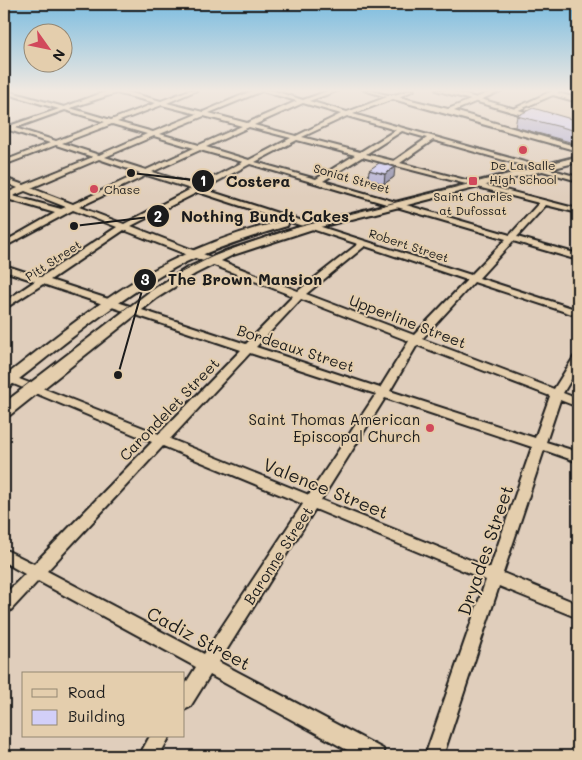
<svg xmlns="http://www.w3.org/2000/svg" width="582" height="760" viewBox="0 0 582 760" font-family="Mali,sans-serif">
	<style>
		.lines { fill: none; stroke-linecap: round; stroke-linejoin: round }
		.street-casing { stroke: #1c1c1c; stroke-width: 4 }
		.secondary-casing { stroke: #1c1c1c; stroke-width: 4 }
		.street { fill: #e4cead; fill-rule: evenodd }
		.secondary { fill: #e4cead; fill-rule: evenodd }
		.tram { stroke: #1c1c1c; stroke-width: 1 }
		.wall { fill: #b5b2d5; stroke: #1c1c1c }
		.shaded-wall { fill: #9391ae; stroke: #1c1c1c }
		.building { fill: #d2cff8; stroke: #1c1c1c }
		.poi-dot { fill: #d1495b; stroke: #e4cead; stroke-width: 2 }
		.labels { text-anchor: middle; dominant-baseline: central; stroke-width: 4; stroke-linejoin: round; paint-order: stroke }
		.far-poi-label { font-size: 12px; fill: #1c1c1c; stroke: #e4cead }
		.far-street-label { font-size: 12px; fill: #1c1c1c; stroke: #e4cead }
		.street-label { font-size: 15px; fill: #1c1c1c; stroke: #e4cead }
		.poi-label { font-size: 15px; fill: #1c1c1c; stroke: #e4cead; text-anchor: end }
		.near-street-label { font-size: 18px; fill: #1c1c1c; stroke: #e4cead }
		.leader { fill: none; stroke: #1c1c1c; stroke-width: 2 }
		.callout-dot { fill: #1c1c1c; stroke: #e4cead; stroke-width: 2 }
		.mark-label { font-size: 15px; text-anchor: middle; font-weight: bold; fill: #fff }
		.callout-label { font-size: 16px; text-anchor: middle; font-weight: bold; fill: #1c1c1c; stroke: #e4cead; stroke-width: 4; stroke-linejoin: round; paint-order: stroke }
	</style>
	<rect width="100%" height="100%" fill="#e0cebc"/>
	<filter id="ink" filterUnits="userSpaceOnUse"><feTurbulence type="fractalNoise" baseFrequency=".02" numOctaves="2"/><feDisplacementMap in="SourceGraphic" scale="10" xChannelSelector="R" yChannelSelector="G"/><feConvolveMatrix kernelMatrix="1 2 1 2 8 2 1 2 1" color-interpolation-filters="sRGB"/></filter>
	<g filter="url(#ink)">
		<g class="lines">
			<g class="street-casing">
				<path id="street" d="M4 90 64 107 110 90H120L161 101 189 90H197L167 103 203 112 254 90H271L303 100 330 90H339L309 101 347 112 387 97 364 90C373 90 385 96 393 95 401 94 406 90 414 90L399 97 448 109 495 90H503L454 111 578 147V151L393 99 353 114 578 177V181L433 140 400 163 578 209V213L546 205 517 237 578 254V260L513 241 479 278 578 310V316L474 282 422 339 554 389 574 357 578 356V368L563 393 578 399V407L560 400 546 442 578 452V462L544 450 503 573 578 604V618L499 586 443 756H425L486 580 315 509 219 662 383 749 385 756H358L210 675 190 707 184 710V686L196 667 38 581 10 611 4 613V595L25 574 4 562V549L34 564 152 442 4 380V373L159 434 241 350 43 284 4 309V302L35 281 4 271V265L41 277 117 227 73 210 4 247V242L55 213 7 199 4 200V194L18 188 4 182V178L24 185 93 157 56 145 4 165V161L50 143 6 129 4 124 9 126 59 109 4 93ZM262 91 297 101 247 123 209 113ZM116 93 156 103 111 120 70 108ZM303 103 341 114 296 136 254 125ZM162 105 197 114 153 132 117 122ZM65 110 105 122 56 141 15 128ZM204 116 242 126 199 145 160 134ZM347 116 396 130 360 152 302 137ZM112 124 147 134 99 155 62 143ZM249 127 291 138 249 160 206 147ZM402 131 427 138 394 161 366 154ZM154 136 194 148 146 170 105 157ZM297 140 355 155 316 179 255 162ZM200 150 243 162 197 186 152 172ZM362 157 539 203 510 235 323 181ZM99 159 140 173 73 204 31 188ZM250 164 506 239 471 275 203 189ZM147 175 191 189 124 224 79 207ZM25 191 66 207 61 209 13 196ZM198 192 358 244 298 291 131 226ZM124 230 293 296 246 344 50 280ZM365 246 467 280 414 335 306 294ZM301 299 409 341 380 388 256 347ZM417 345 550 396 535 438 390 391ZM250 353 376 394 309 495 170 439ZM385 398 532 447 490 568 321 500ZM163 446 303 504 204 654 47 571Z
					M554 90H562L557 93 578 98V102L553 95 514 112 509 111Z
					M150 736H170L159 756H139Z"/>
			</g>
			<g class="secondary-casing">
				<path id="secondary" d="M436 90H449L578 127V131Z
					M578 156V162L316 228 233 255 195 274 157 298 10 415 4 416V403L149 292 187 268 225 251 308 224Z
					M283 221 287 222 288 224 287 226C249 237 211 249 176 267 116 300 63 345 9 387L4 389V377C57 336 109 292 169 262 205 244 244 230 283 221Z"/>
			</g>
			<use href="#street" class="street"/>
			<use href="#secondary" class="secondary"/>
			<path class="tram" d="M4 402 156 285 213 256 274 233 578 156"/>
		</g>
		<path class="wall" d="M517 116 578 121V141L574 143 515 127Z
			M369 170 394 177 384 184 368 179Z"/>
		<path class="shaded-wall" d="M577 131H578V141L574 143Z
			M395 167 394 177 384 184 385 174Z"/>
		<path class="building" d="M533 108 578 121V131H577L517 116Z
			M379 163 395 167 385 174 369 170Z"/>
	</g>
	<linearGradient id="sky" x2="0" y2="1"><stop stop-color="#7bbce0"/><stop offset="0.46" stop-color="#f1e9e1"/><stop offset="1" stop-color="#f1e9e1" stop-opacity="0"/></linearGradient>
	<rect width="582" height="197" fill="url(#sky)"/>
	<g class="poi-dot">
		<circle cx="523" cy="150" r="5"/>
		<rect x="468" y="176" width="10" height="10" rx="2.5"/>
		<circle cx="94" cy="189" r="5"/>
		<circle cx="430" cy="428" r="5"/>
	</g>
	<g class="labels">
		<g class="far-poi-label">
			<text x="523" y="165">De La Salle<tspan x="523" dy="14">High School</tspan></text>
			<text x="104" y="189" text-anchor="start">Chase</text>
			<text x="473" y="196">Saint Charles<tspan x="473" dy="14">at Dufossat</tspan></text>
		</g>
		<g class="far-street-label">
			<text transform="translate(352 178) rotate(16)">Soniat Street</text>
			<text transform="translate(409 245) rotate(18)">Robert Street</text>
			<text transform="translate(53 260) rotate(-33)">Pitt Street</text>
		</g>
		<g class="street-label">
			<text transform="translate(408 321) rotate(21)">Upperline Street</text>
			<text transform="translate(296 348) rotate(18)">Bordeaux Street</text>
			<text transform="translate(169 409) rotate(-46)">Carondelet Street</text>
			<text transform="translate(278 555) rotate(-57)">Baronne Street</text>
		</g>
		<g class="poi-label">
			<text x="420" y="419">Saint Thomas American<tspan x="420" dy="17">Episcopal Church</tspan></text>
		</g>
		<g class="near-street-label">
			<text transform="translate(326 488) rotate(22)">Valence Street</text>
			<text transform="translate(485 550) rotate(-71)">Dryades Street</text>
			<text transform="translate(199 638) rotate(28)">Cadiz Street</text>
		</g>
	</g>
	<path class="leader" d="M131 173L203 181M74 226L158 216M118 375L145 280"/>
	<g class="callout-dot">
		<circle cx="131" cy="173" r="5"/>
		<circle cx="74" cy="226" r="5"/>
		<circle cx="118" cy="375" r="5"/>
		<circle cx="203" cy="181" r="12"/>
		<circle cx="158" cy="216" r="12"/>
		<circle cx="145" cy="280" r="12"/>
	</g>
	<g class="mark-label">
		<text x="203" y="186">1</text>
		<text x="158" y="222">2</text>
		<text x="145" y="285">3</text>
	</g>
	<g class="callout-label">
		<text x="258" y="187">Costera</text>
		<text x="265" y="222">Nothing Bundt Cakes</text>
		<text x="245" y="285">The Brown Mansion</text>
	</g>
	<rect width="582" height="760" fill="none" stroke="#e4cead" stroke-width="20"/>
	<rect x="10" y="10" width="562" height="740" fill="none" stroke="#1c1c1c" stroke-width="2" filter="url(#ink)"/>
	<rect x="22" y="672" width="162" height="65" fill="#e4cead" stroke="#948773"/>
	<rect x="32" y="689" width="25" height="8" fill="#e4cead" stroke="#948773"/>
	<text x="68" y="698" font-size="15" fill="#1c1c1c">Road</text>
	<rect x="32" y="710" width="25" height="15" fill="#d2cff8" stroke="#948773"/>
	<text x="68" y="722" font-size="15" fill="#1c1c1c">Building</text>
	<g transform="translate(48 48) rotate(123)"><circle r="24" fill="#e4cead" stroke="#948773"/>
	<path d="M0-4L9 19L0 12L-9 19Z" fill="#d1495b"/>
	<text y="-8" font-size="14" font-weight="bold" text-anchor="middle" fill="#1c1c1c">N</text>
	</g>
</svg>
